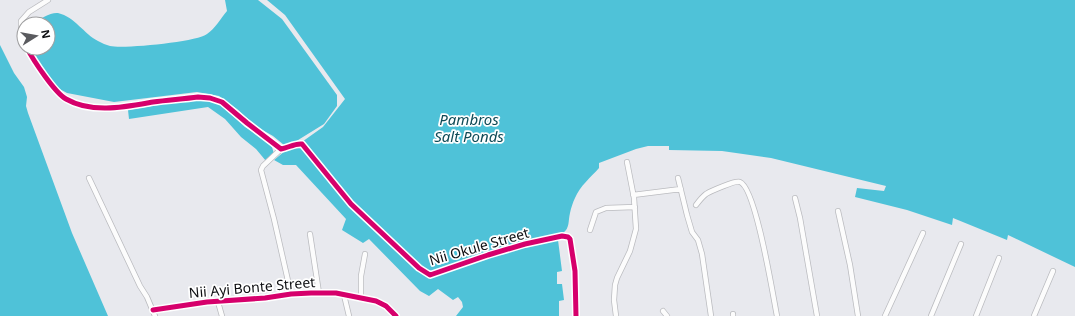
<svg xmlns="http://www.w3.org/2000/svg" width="1075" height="316" viewBox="0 0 1075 316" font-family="'Noto Sans',sans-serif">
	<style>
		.water { fill: #4fc2d8 }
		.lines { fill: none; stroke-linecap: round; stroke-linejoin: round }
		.minor-casing { stroke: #babbbf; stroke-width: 6 }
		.minor { stroke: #fcfcfc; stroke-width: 4.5 }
		.cycleway-casing { stroke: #fff; stroke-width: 8 }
		.cycleway { stroke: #d6006c; stroke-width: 5 }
		.labels { text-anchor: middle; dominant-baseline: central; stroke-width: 3.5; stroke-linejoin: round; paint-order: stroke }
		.street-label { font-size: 14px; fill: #0e0f12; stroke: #fff }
		.water-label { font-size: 15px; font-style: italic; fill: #0f4b57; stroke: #fff }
	</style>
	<rect width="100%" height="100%" fill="#e8e9ee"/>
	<path class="water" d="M225 0H258L282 19 337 95V106L324 124 290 145H284L273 136 257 127 237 109 219 96 197 92 114 102 67 93 54 86 43 68 34 59 30 48H48V24H34C39 19 51 12 58 13 75 17 84 34 98 41 102 43 106 45 110 46 124 49 197 42 207 34 215 29 221 18 227 11Z
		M267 0H1075V267L1008 235 1007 240 953 218 952 225 907 210 855 197 857 188 884 191 886 186 771 158 722 151 669 150V146H648L636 149 599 163V168C591 177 580 186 575 198 573 202 571 208 570 213 568 221 570 228 563 233L564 238 558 240 562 271 557 272V284H562L564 300 559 301V316H456L463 307 462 302 458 297 453 300 438 289 429 296 420 291 369 239 363 243 342 230 346 219 296 165H283L274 160 285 151 299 144 323 127 345 99 285 15Z
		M0 45 14 73 24 87 27 97 26 106 28 113 72 233 108 316H0Z
		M194 99H208L217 102 245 127 264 139 272 147 274 154 266 161 256 149 241 137 225 119 208 107 129 119 128 110Z"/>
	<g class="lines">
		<g class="minor-casing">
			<path id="minor" d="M24 41 21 33V21L29 12 48 0
				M27 48C33 60 55 93 66 99 92 114 125 107 153 102 168 100 183 99 198 97L210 98 222 102 247 123 281 149C288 148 295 143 302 144L351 204 419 268 430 275 488 255 525 244 562 236 568 237 570 239 575 271 576 316
				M281 149 263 166 261 170 274 219 291 294
				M89 178 140 286 147 297 155 316
				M678 178 687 215 692 232 698 240 702 254 711 316
				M633 195 681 189
				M795 198 800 218 817 316
				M696 205C699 201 702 197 706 194 711 191 736 180 740 182 756 188 773 296 777 316
				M838 211 850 265 858 316
				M590 230 596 212 606 208 635 207
				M310 234 319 293
				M344 295 349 316
				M361 298V276L365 254
				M218 302 222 316
				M153 310 207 302 265 298 291 294 311 293H336L376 301 386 306 396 316
				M663 311 667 316
				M733 314V316
				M616 316 614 300 615 285 617 278 630 251 636 229 634 198 627 162
				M885 316 923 233
				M931 316 961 244
				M976 316 999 258
				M1034 316 1053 271"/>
		</g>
		<use href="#minor" class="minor"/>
		<g class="cycleway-casing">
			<path id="cycleway" d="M27 48C33 60 55 93 66 99 92 114 125 107 153 102 168 100 183 99 198 97L210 98 222 102 247 123 281 149C288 148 295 143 302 144L351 204 419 268 430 275 488 255 525 244 562 236 568 237 570 239 575 271 576 316
				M153 310 207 302 265 298 291 294 311 293H336L376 301 386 306 396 316"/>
		</g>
		<use href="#cycleway" class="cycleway"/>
	</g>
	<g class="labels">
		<g class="street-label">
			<text transform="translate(479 246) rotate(-16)">Nii Okule Street</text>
			<text transform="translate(252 287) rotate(-5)">Nii Ayi Bonte Street</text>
		</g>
		<g class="water-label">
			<text x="469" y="119">Pambros<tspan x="469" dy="17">Salt Ponds</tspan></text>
		</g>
	</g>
	<g transform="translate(36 36) rotate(79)"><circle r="19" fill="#ffffff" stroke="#9f9fa0"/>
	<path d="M0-3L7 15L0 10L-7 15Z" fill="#5a5b5f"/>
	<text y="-6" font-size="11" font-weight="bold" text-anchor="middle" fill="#0e0f12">N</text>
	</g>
</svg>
